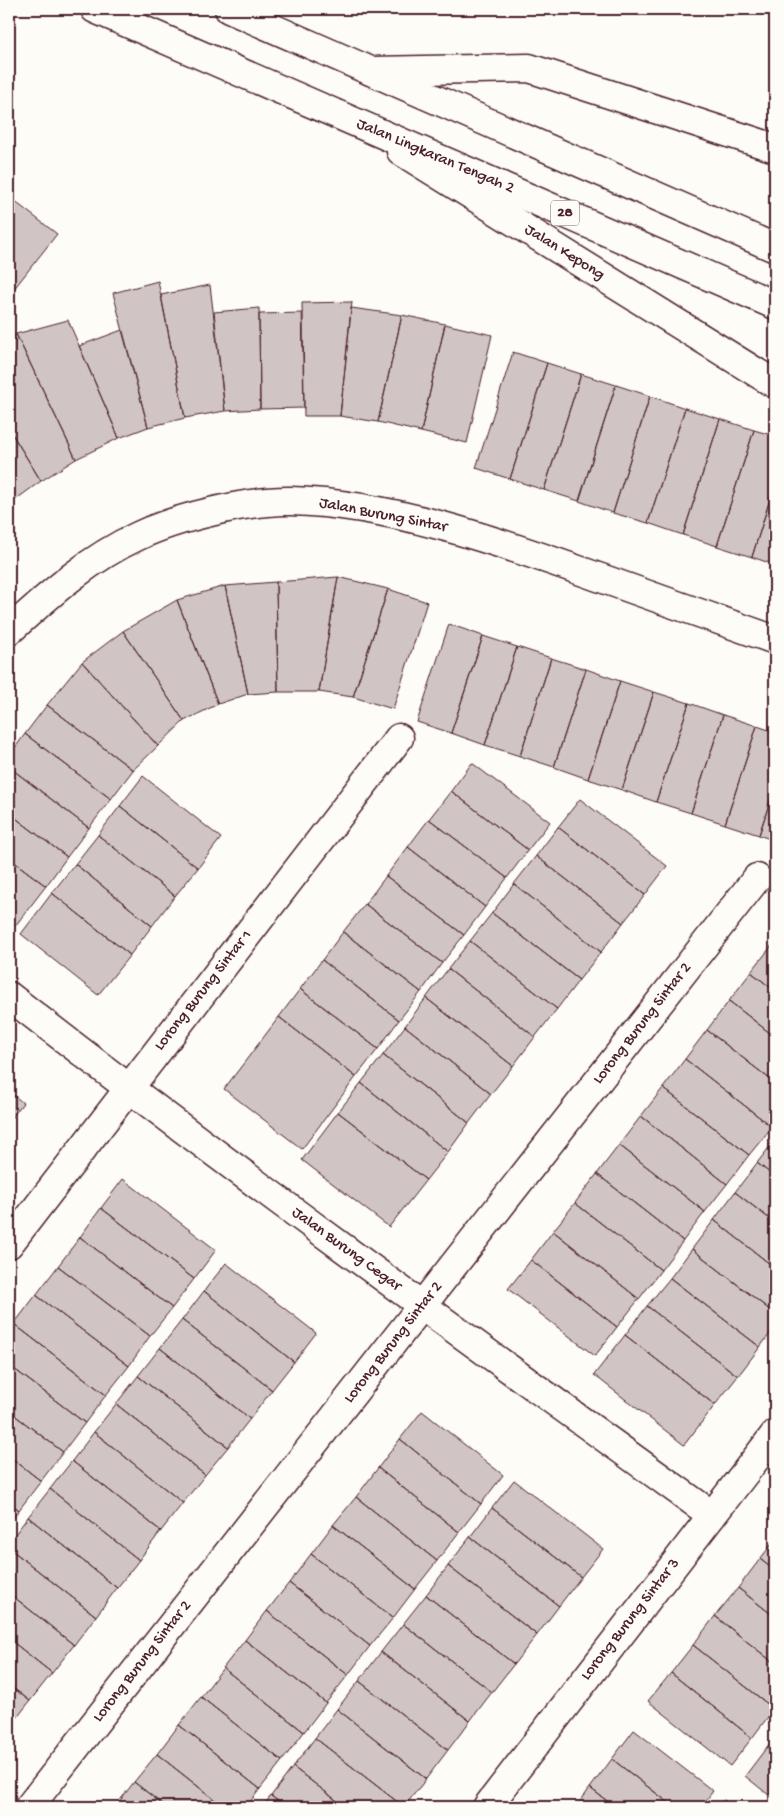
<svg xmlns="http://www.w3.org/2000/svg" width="784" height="1816" viewBox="0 0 784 1816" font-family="'Gochi Hand',sans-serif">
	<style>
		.building { fill: #d0c5c4; stroke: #4a1f2b }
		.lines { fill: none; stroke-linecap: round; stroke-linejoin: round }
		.street-casing { stroke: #4a1f2b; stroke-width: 31 }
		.primary-casing { stroke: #4a1f2b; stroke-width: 31 }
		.highway-casing { stroke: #4a1f2b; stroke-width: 31 }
		.street { stroke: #fdfcf7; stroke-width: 28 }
		.primary { stroke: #fdfcf7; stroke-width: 28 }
		.highway { stroke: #fdfcf7; stroke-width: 28 }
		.labels { text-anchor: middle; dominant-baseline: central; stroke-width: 4; stroke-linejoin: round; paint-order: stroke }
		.shield { fill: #fdfcf7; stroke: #806168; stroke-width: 1 }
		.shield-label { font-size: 15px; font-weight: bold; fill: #4a1f2b }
		.street-label { font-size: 16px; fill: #4a1f2b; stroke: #fdfcf7 }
	</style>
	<rect width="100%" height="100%" fill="#fdfcf7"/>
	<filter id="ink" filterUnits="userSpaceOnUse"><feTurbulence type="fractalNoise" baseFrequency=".02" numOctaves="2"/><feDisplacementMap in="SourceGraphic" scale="10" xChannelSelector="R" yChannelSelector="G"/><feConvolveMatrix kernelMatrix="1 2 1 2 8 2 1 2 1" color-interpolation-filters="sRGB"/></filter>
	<g filter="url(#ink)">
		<path class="building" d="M9 197 57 234 13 290 9 287Z
			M158 281 185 418 148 427 113 293Z
			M210 285 225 411 185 418 161 295Z
			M352 302 340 416H304L302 303Z
			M259 308 260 409 225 411 214 312Z
			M351 308 402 315 378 422 340 416Z
			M303 313 304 408 260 409 259 314Z
			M402 315 445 324 421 432 378 422Z
			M68 320 119 438 76 459 16 334Z
			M445 324 492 335 467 443 421 432Z
			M122 330 148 427 119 438 79 346Z
			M16 334 76 459 41 481 9 429V338Z
			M513 352 547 363 510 479 476 468Z
			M547 363 581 374 544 490 510 479Z
			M581 374 616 385 579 501 544 490Z
			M616 385 650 396 613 513 579 501Z
			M650 396 685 408 648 523 613 513Z
			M685 408 720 419 683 535 648 523Z
			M720 419 754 430 717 546 683 535Z
			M9 429 41 481 11 503 9 500Z
			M754 430 775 436V483L752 557 717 546Z
			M775 483V565L752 557Z
			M338 577 319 692H278L276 582Z
			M338 577 388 589 353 697 319 692Z
			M276 582 278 692 248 694 225 586Z
			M225 586 248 694 218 704 177 600Z
			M388 589 427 602 393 709 353 697Z
			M177 600 218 704 184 721 123 631Z
			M449 624 483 636 451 733 417 722Z
			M123 631 184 721 158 746 82 662Z
			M483 636 517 647 485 745 451 733Z
			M517 647 551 658 520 756 485 745Z
			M551 658 586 669 554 767 520 756Z
			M82 662 158 746 133 770 47 705Z
			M586 669 620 681 588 779 554 767Z
			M620 681 654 692 622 790 588 779Z
			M654 692 689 703 656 802 622 790Z
			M689 703 723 715 691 813 656 802Z
			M47 705 133 770 111 799 25 734Z
			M723 715 757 726 725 824 691 813Z
			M757 726 775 732V786L759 835 725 824Z
			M25 734 111 799 89 828 9 767V756Z
			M472 763 550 822 528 850 451 791Z
			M9 767 89 828 67 857 9 813Z
			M143 776 221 838 198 868 120 806Z
			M775 786V841L759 835Z
			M451 791 528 850 507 878 429 819Z
			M580 799 667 866 645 895 558 827Z
			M120 806 198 868 175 896 98 835Z
			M9 813 67 857 46 886 9 858Z
			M429 819 507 878 485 907 408 847Z
			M558 827 645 895 623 923 536 856Z
			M98 835 175 896 152 926 75 864Z
			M408 847 485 907 464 935 386 876Z
			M536 856 623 923 601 952 514 884Z
			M9 858 46 886 12 930 9 927Z
			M75 864 152 926 130 955 52 893Z
			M386 876 464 935 442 963 365 904Z
			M514 884 601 952 579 980 492 913Z
			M52 893 130 955 98 995 21 934Z
			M365 904 442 963 421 992 343 932Z
			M492 913 579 980 557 1009 470 941Z
			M343 932 421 992 399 1020 322 960Z
			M470 941 557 1009 535 1037 448 969Z
			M773 944 775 945V991L751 972Z
			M322 960 399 1020 378 1049 300 989Z
			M448 969 535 1037 513 1066 426 998Z
			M751 972 775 991V1037L729 1001Z
			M300 989 378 1049 356 1077 279 1017Z
			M426 998 513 1066 491 1094 405 1026Z
			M729 1001 775 1037V1083L707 1030Z
			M279 1017 356 1077 302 1149 224 1089Z
			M405 1026 491 1094 469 1123 383 1055Z
			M707 1030 775 1083V1122L772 1127 685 1059Z
			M383 1055 469 1123 448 1152 361 1083Z
			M685 1059 772 1127 749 1155 663 1088Z
			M361 1083 448 1152 426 1180 338 1112Z
			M663 1088 749 1155 727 1184 641 1116Z
			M9 1091 23 1103 9 1121Z
			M338 1112 426 1180 389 1227 302 1160Z
			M641 1116 727 1184 705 1212 619 1145Z
			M775 1140V1177L757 1163Z
			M619 1145 705 1212 683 1241 597 1174Z
			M757 1163 775 1177V1223L735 1192Z
			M597 1174 683 1241 661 1270 575 1203Z
			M123 1179 216 1250 194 1279 101 1208Z
			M735 1192 775 1223V1268L714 1220Z
			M575 1203 661 1270 639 1299 553 1231Z
			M101 1208 194 1279 172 1308 80 1237Z
			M714 1220 775 1268V1314L692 1249Z
			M553 1231 639 1299 617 1327 531 1260Z
			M80 1237 172 1308 150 1336 58 1266Z
			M692 1249 775 1314V1327L760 1347 670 1278Z
			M531 1260 617 1327 595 1356 508 1289Z
			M226 1263 316 1333 294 1362 204 1291Z
			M58 1266 150 1336 129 1366 36 1295Z
			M670 1278 760 1347 738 1376 647 1306Z
			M204 1291 294 1362 272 1390 182 1320Z
			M36 1295 129 1366 106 1395 14 1324Z
			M647 1306 738 1376 715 1405 625 1335Z
			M182 1320 272 1390 250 1419 160 1348Z
			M14 1324 106 1395 85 1423 9 1365V1331Z
			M625 1335 715 1405 684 1445 594 1375Z
			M160 1348 250 1419 228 1447 138 1376Z
			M9 1365 85 1423 63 1452 9 1411Z
			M138 1376 228 1447 205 1475 116 1404Z
			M116 1404 205 1475 183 1503 94 1432Z
			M9 1411 63 1452 41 1481 9 1456Z
			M422 1411 503 1475 481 1504 400 1439Z
			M94 1432 183 1503 161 1531 72 1461Z
			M400 1439 481 1504 459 1532 378 1468Z
			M9 1456 41 1481 19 1510 9 1502Z
			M72 1461 161 1531 139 1560 50 1489Z
			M378 1468 459 1532 437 1561 356 1497Z
			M514 1480 603 1549 581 1577 492 1508Z
			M50 1489 139 1560 117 1588 28 1517Z
			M356 1497 437 1561 415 1589 333 1525Z
			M9 1502 19 1510 9 1524Z
			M492 1508 581 1577 559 1606 470 1537Z
			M28 1517 117 1588 96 1616 9 1548V1542Z
			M333 1525 415 1589 393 1618 311 1554Z
			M470 1537 559 1606 537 1635 448 1566Z
			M775 1540V1571L760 1559Z
			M9 1548 96 1616 74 1645 9 1593Z
			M311 1554 393 1618 370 1646 289 1583Z
			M760 1559 775 1571V1617L738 1588Z
			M448 1566 537 1635 514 1664 426 1595Z
			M289 1583 370 1646 348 1675 267 1611Z
			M738 1588 775 1617V1664L715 1616Z
			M9 1593 74 1645 52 1673 9 1639Z
			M426 1595 514 1664 492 1692 403 1624Z
			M267 1611 348 1675 326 1703 245 1640Z
			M715 1616 775 1664 774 1709 693 1645Z
			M403 1624 492 1692 470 1721 381 1652Z
			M9 1639 52 1673 30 1701 9 1685Z
			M245 1640 326 1703 304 1732 223 1668Z
			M693 1645 774 1709 752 1738 671 1673Z
			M381 1652 470 1721 448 1750 359 1681Z
			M223 1668 304 1732 282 1761 201 1697Z
			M671 1673 752 1738 730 1766 648 1701Z
			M359 1681 448 1750 426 1779 337 1709Z
			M9 1685 30 1701 9 1728Z
			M201 1697 282 1761 260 1789 179 1725Z
			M337 1709 426 1779 404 1807 315 1738Z
			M179 1725 260 1789 246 1807H224L157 1754Z
			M634 1730 713 1791 701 1807H674L612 1759Z
			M775 1736V1754L767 1747Z
			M315 1738 404 1807H345L293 1767Z
			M767 1747 775 1754V1800L745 1776Z
			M157 1754 224 1807H166L134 1782Z
			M612 1759 674 1807H615L590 1788Z
			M293 1767 345 1807H286L271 1796Z
			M134 1782 166 1807H115Z
			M590 1788 615 1807H576Z
			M271 1796 286 1807H262Z
			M724 1800 733 1807H718Z"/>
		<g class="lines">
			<g class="street-casing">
				<path id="street" d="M9 631C49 595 88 559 138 536 176 518 249 500 291 501 387 503 494 540 584 572 648 595 711 617 775 640
					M9 996C239 1175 476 1345 712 1515
					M9 1244 399 738
					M29 1807 757 878
					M487 1807 775 1434"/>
			</g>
			<g class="primary-casing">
				<path id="primary" d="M371 71 529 68 775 148
					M401 151 775 384"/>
			</g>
			<g class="highway-casing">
				<path id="highway" d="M95 9 775 305
					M229 9 775 248"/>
			</g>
			<use href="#street" class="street"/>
			<use href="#primary" class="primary"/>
			<use href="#highway" class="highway"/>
		</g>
	</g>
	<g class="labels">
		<rect class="shield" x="551" y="200.5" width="28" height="25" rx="4"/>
		<g class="shield-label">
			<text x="565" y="213">28</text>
		</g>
		<g class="street-label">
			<text transform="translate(435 157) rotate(23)">Jalan Lingkaran Tengah 2</text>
			<text transform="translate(564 253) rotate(32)">Jalan Kepong</text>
			<text transform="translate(383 516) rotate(11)">Jalan Burung Sintar</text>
			<text transform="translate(204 991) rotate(-52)">Lorong Burung Sintar 1</text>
			<text transform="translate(643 1024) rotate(-52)">Lorong Burung Sintar 2</text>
			<text transform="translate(346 1250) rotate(36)">Jalan Burung Cegar</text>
			<text transform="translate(394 1343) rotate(-52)">Lorong Burung Sintar 2</text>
			<text transform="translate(631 1620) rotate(-52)">Lorong Burung Sintar 3</text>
			<text transform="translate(143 1662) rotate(-52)">Lorong Burung Sintar 2</text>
		</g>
	</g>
	<rect width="784" height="1816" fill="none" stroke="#fdfcf7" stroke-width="30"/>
	<rect x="15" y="15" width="754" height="1786" fill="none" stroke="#4a1f2b" stroke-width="2" filter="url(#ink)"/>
</svg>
